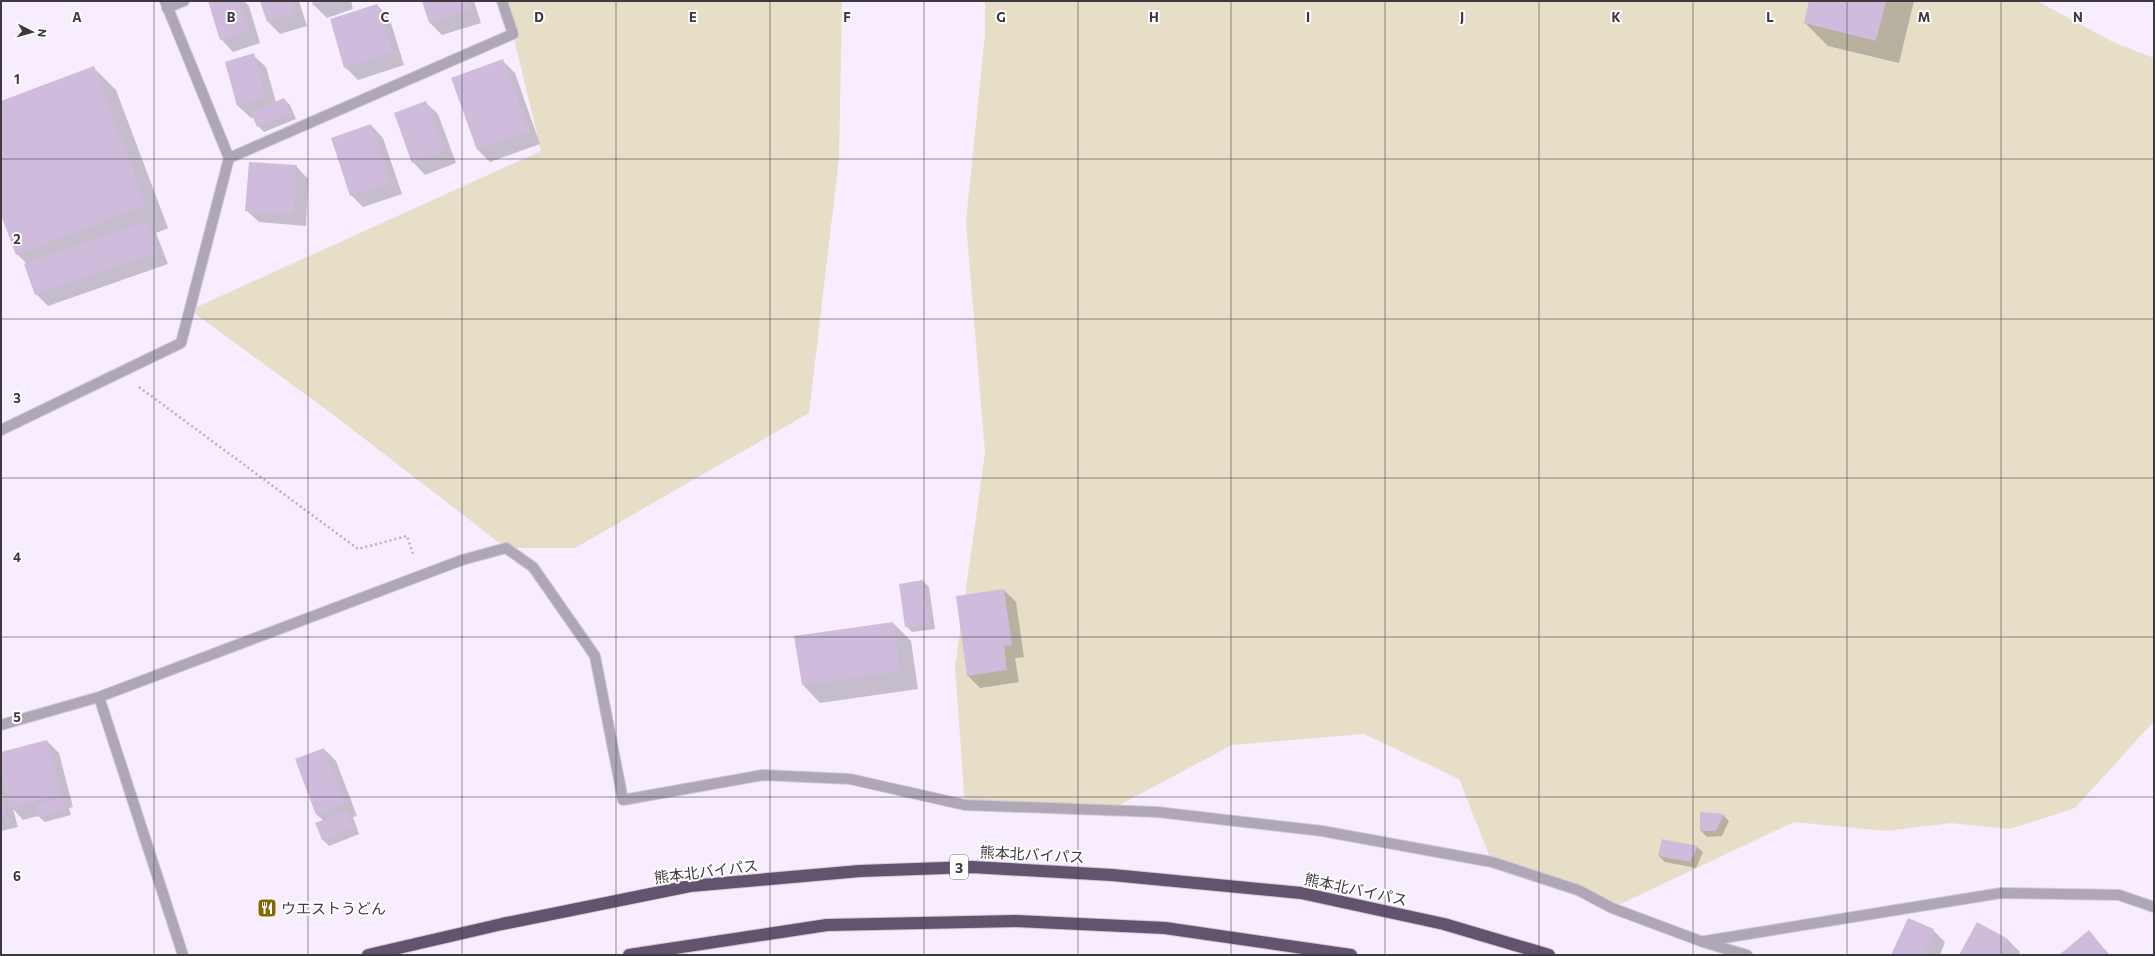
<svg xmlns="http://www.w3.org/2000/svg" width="2155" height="956" viewBox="0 0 2155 956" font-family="Commissioner,'Noto Sans JP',sans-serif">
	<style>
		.green { fill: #e6dec7 }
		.shadow { fill: #0003 }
		.building { fill: #cfbcdd }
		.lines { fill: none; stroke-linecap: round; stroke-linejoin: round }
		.minor-casing { stroke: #d2c9d9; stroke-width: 12 }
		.highway-casing { stroke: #d2c9d9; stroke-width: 14 }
		.path { stroke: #b8b0bf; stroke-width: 2.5; stroke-dasharray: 2 3; stroke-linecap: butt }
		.minor { stroke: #afa7b5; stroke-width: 10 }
		.highway { stroke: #63536f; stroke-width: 12 }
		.grid { fill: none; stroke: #3d3941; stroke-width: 1; stroke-opacity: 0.55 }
		.labels { text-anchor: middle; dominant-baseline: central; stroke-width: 4; stroke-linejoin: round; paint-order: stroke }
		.shield { fill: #fff; stroke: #77747a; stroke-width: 1 }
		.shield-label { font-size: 14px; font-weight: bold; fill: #3d3941 }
		.street-label { font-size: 15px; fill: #3d3941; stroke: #fff }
		.poi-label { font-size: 15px; fill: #3d3941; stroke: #fff; text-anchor: start }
		.grid-label { font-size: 13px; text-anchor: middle; font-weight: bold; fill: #3d3941; stroke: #fff; stroke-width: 4; stroke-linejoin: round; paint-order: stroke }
	</style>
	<rect width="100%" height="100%" fill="#f7edff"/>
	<path class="green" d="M502 1H842L839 158 809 413 575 548H506L331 413 190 310 541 151 513 34Z
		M985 1H2037L2113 42 2154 58V721L2075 808 2010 829 1951 823 1886 831 1794 822 1612 908 1492 862 1459 779 1364 734 1232 745 1110 810 965 805 955 667 985 453 966 222 985 33Z"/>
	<path class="shadow" d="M213 1H244L249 6 260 43 233 52 221 39Z
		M261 1H299L307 26 280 34 268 22Z
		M313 1H351L353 9 327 18 314 5Z
		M423 1H474L481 23 442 35 430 23Z
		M1810 1H1914L1899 63 1828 46 1805 23Z
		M377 5 389 17 404 65 358 80 345 67Z
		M253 55 266 67 276 102 284 99 290 105 296 119 264 132 258 126 254 117 251 118 238 106Z
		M502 60 515 73 540 144 490 162 478 150Z
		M93 67 116 90 168 228 156 233 168 264 48 306 36 294 27 264 17 254 1 212V102Z
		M425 102 438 114 456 163 425 175 413 162Z
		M371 125 383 138 402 194 363 207 351 195Z
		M296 166 308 179 306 226 259 222 246 210Z
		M923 581 929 587 935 629 912 632 906 626Z
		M1004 590 1016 602 1024 657 1015 658 1019 682 980 688 968 676Z
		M893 623 911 641 918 689 820 703 803 685Z
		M47 741 59 753 73 807 69 808 71 815 45 822 38 816 23 820 13 809 18 827 1 831V753Z
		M324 749 336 761 357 816 353 817 359 834 329 846 323 840 324 821 317 815Z
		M1723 815 1729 821 1722 836 1707 837 1701 831Z
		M1697 847 1703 852 1696 868 1665 862 1659 856Z
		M1977 923 2008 940 2020 952 2018 955H1960Z
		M1933 930 1945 942 1940 955H1892Z
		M2089 932 2110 955H2061Z"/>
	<path class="building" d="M208 1H239L249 31 220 40Z
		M260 1H291L295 13 267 22Z
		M312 1H328L313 6Z
		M422 1H467L470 10 429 23Z
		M1809 1H1886L1876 41 1804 23Z
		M377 4 393 53 344 68 330 19Z
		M254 53 266 98 237 106 225 62Z
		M503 59 529 131 477 150 451 78Z
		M94 66 146 205 16 255 1 215V101Z
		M284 98 290 113 257 127 251 112Z
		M426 101 444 151 412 163 394 113Z
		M371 124 390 182 350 196 331 138Z
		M249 162 297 165 294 214 245 211Z
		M146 221 157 252 35 295 24 264Z
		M923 580 929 624 905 627 899 584Z
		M1004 589 1012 645 1004 646 1007 670 967 676 956 596Z
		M893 622 900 671 802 685 794 636Z
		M47 740 61 795 10 808 1 772V752Z
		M324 748 345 804 316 815 295 759Z
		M1 797 6 815 1 816Z
		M62 797 65 809 38 817 35 805Z
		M347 811 354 828 322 840 315 823Z
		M1700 812 1724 814 1716 831H1700Z
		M1662 839 1698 846 1690 862 1658 856Z
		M1908 918 1934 929 1923 955H1891Z
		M1977 922 2008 939 2000 955H1959Z
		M2089 930 2109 955H2059Z"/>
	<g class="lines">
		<g class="minor-casing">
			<path id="minor" d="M167 8 184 1
				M229 158 513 34 502 1
				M1 430 181 343 229 158 165 1
				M99 697 183 955
				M1 725 99 697 462 560 506 548 533 567 595 656 623 800 763 775 850 779 965 805 1157 812 1322 831 1492 862 1578 890 1612 908 1703 942 1747 955
				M1705 941 2001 893 2119 895 2154 907"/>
		</g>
		<g class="highway-casing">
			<path id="highway" d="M368 955 502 924 690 886 860 871 972 867 1112 875 1301 893 1444 924 1549 955
				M629 955 827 925 1016 921 1165 928 1351 955"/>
		</g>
		<path class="path" d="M139 387 358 549 407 536 413 554"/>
		<use href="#minor" class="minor"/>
		<use href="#highway" class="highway"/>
	</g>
	<path class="grid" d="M154 1V955M308 1V955M462 1V955M616 1V955M770 1V955M924 1V955M1078 1V955M1231 1V955M1385 1V955M1539 1V955M1693 1V955M1847 1V955M2001 1V955M1 159H2154M1 319H2154M1 478H2154M1 637H2154M1 797H2154"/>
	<defs>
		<g id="restaurant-square" transform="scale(1)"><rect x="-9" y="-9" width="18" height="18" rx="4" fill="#846903" stroke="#fff"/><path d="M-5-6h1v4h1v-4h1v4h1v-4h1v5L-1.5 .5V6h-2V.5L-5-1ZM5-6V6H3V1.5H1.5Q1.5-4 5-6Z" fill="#fff"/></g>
	</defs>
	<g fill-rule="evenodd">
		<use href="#restaurant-square" x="267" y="908"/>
	</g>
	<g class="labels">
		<rect class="shield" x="950" y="855" width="18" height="24" rx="3"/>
		<g class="shield-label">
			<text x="959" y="867">3</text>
		</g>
		<g class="street-label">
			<text transform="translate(1032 854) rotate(3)">熊本北バイパス</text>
			<text transform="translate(706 871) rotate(-7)">熊本北バイパス</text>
			<text transform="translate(1356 889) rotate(12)">熊本北バイパス</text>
		</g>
		<g class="poi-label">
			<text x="281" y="908">ウエストうどん</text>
		</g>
	</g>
	<g class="grid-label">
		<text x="77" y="22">A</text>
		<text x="231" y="22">B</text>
		<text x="385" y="22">C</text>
		<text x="539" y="22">D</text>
		<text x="693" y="22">E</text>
		<text x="847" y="22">F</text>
		<text x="1001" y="22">G</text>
		<text x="1154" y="22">H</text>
		<text x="1308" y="22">I</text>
		<text x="1462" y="22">J</text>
		<text x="1616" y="22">K</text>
		<text x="1770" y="22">L</text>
		<text x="1924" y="22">M</text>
		<text x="2078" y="22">N</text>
		<text x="17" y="84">1</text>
		<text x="17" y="244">2</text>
		<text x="17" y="403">3</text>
		<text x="17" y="562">4</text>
		<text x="17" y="722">5</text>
		<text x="17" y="881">6</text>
	</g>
	<rect width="2155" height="956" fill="none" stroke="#3d3941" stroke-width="4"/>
	<g transform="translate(32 32) rotate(96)" stroke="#ffffff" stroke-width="3" paint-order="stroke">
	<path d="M0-3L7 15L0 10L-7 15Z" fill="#3d3941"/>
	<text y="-6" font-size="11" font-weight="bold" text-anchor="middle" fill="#3d3941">N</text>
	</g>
</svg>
